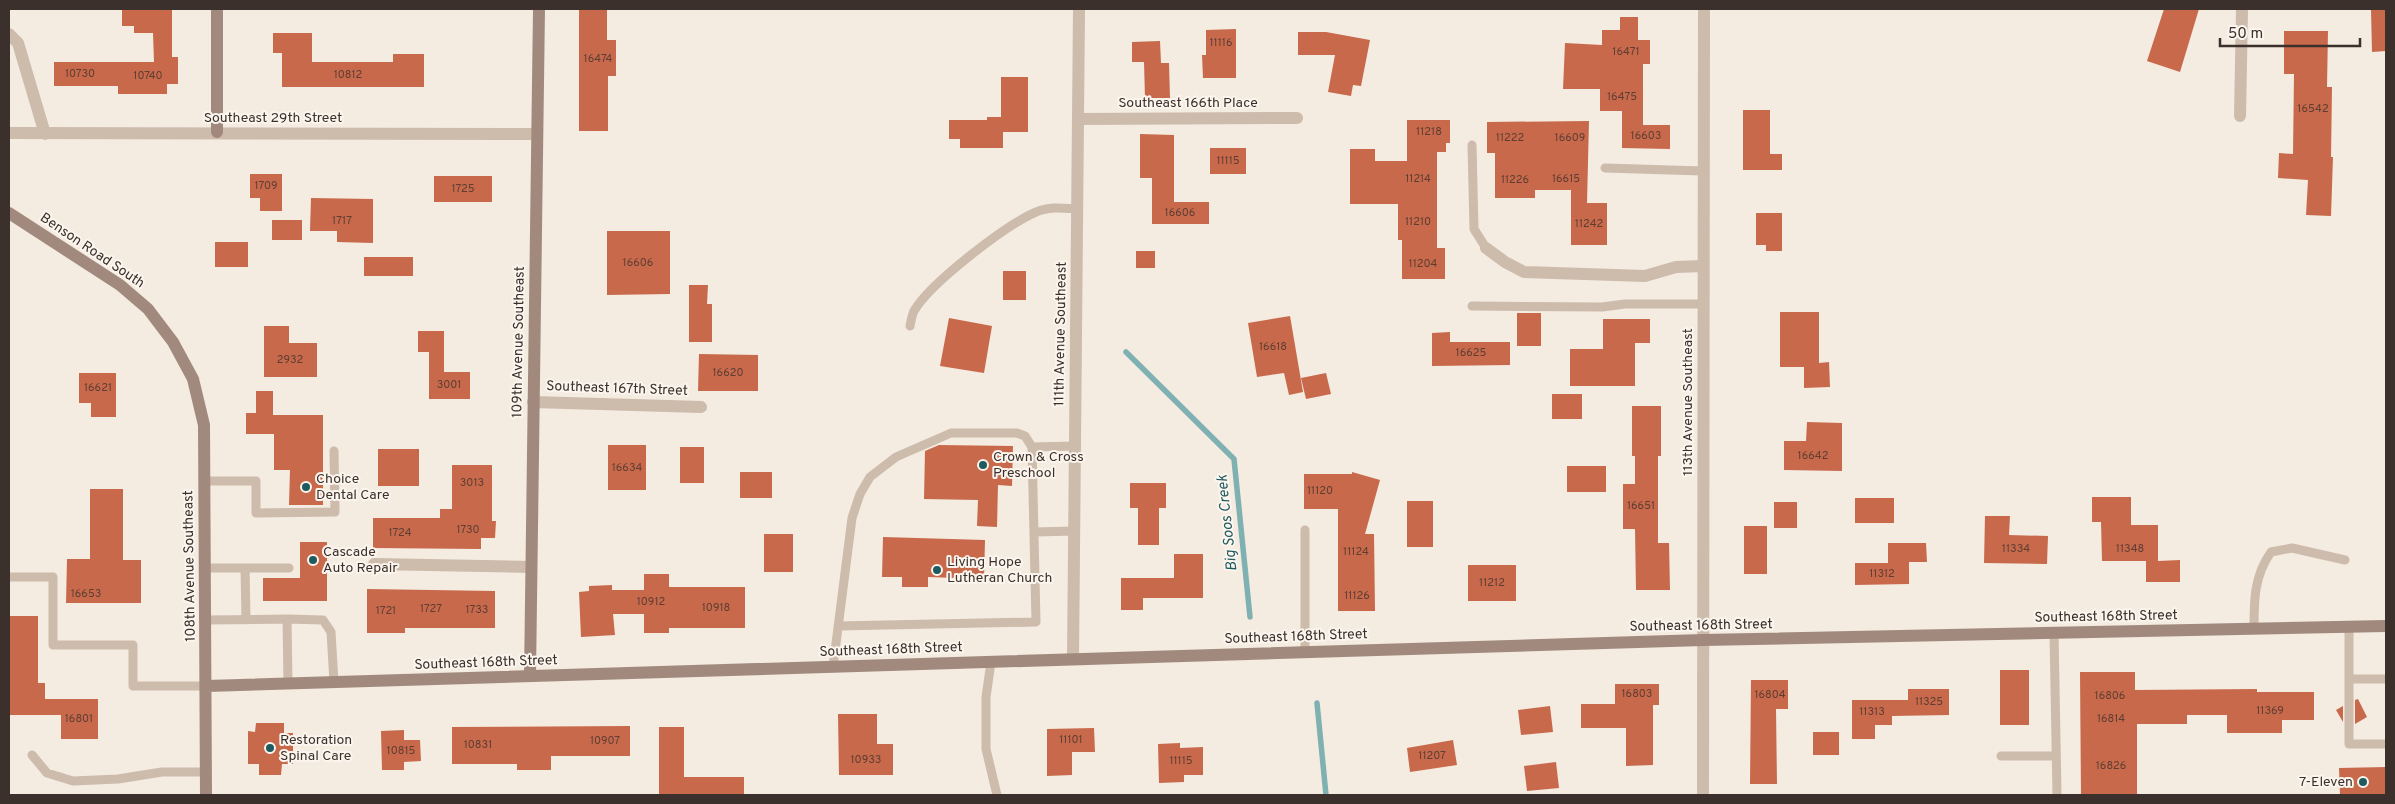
<svg xmlns="http://www.w3.org/2000/svg" width="2395" height="804" viewBox="0 0 2395 804" font-family="Overpass,sans-serif">
	<style>
		.lines { fill: none; stroke-linecap: round; stroke-linejoin: round }
		.stream { stroke: #7fb0b2; stroke-width: 5.5 }
		.building { fill: #c8694b }
		.lane { stroke: #cdbbac; stroke-width: 9 }
		.street { stroke: #cdbbac; stroke-width: 12 }
		.secondary { stroke: #a18a7d; stroke-width: 12 }
		.poi-dot { fill: #1f5a5e; stroke: #fbf5ee; stroke-width: 2 }
		.labels { text-anchor: middle; dominant-baseline: central; stroke-width: 4; stroke-linejoin: round; paint-order: stroke }
		.number-label { font-size: 11px; fill: #5e3e33 }
		.street-label { font-size: 14px; fill: #3b302b; stroke: #fbf5ee }
		.poi-label { font-size: 14px; fill: #3b302b; stroke: #fbf5ee; text-anchor: start }
		.water-label { font-size: 15px; font-style: italic; fill: #1f5a5e; stroke: #fbf5ee }
	</style>
	<rect width="100%" height="100%" fill="#f4ebe1"/>
	<g class="lines">
		<path class="stream" d="M1126 352 1234 459 1250 617
			M1317 703 1326 795"/>
	</g>
	<path class="building" d="M122 9H172V57H178V84H167V94H118V86H54V62H154L153 33H134V26H122Z
		M579 9H607V40H616V76H608V131H579Z
		M2164 9H2199L2180 72 2147 61Z
		M2386 9V51L2372 52 2371 10Z
		M1620 17H1638V40H1650V64H1643V125H1670V149L1622 148V111H1600V89H1563L1565 43 1602 45V30H1620Z
		M1236 29V78H1203L1202 55H1206V30Z
		M2284 31H2328L2327 87H2332L2331 157H2333L2331 216 2306 215 2308 180 2278 178 2279 153 2293 154 2294 74H2284Z
		M1298 32H1326L1370 40 1361 86 1353 85 1351 96 1328 92 1335 55H1298Z
		M273 33H312V62H393V54H424V87H282V53H273Z
		M1160 41 1161 63H1169L1170 98H1145L1144 62H1132V42Z
		M1001 77H1028V132H1003V148H960V139H949V120H987V117H1001Z
		M1743 110H1770V154H1782V170H1743Z
		M1407 120H1450V143H1446V152H1437V248H1445V279H1402V240H1398V204H1350V149H1375V161H1407Z
		M1589 121 1587 203H1607V245H1571V190H1535V198H1495V153H1487V122Z
		M1140 134 1174 135V202H1209V224H1152V178H1140Z
		M1210 148H1246V174H1210Z
		M250 174H282V211H260V198H250Z
		M434 176H492V202H434Z
		M311 198 373 199V243L337 242V231H310Z
		M1756 213H1782V251H1766V245H1756Z
		M272 220H302V240H272Z
		M607 231H670V294L607 295Z
		M215 242H248V267H215Z
		M1136 251H1155V268H1136Z
		M364 257H413V276H364Z
		M1003 271H1026V300H1003Z
		M689 285H708L707 304H712V342H689Z
		M1780 312H1819V363L1829 362 1830 387 1804 388V367H1780Z
		M1517 313H1541V346H1517Z
		M1290 316 1303 392 1289 395 1284 373 1257 377 1248 323Z
		M949 318 992 326 984 373 940 366Z
		M1603 319H1650V343H1635V386H1570V349H1603Z
		M264 326H289V343H317V377H264Z
		M418 331H444V372H470V399H429V352H418Z
		M1450 332V342H1510V365L1432 366V333Z
		M699 354 758 355V391H698Z
		M79 373H116V417H91V403H79Z
		M1326 373 1331 394 1306 399 1301 378Z
		M256 391H273V415H323V505H289L290 470H274V434H246V413H256Z
		M1552 394H1582V419H1552Z
		M1632 406H1661V456H1658V543H1669L1670 590H1636L1635 529H1623V484H1635V456H1632Z
		M1807 422 1842 423V471L1784 470V441H1806Z
		M608 445H646V490H608Z
		M939 445 1013 446 1012 486 998 485 997 527 977 526 978 500 924 499 925 451Z
		M680 447H704V483H680Z
		M378 449H419V486H378Z
		M452 465H492V521H496L495 538H481V549L373 548V518H440V509H452Z
		M1567 466H1606V492H1567Z
		M740 472H772V498H740Z
		M1352 472 1380 480 1365 534H1374L1375 611H1338V509H1304V474H1352Z
		M1130 483H1166V508H1159V545H1138V508H1130Z
		M90 489H123V560H141V603H66L67 559H90Z
		M2092 497H2131V525H2158V561L2180 560V582H2146V561H2102L2101 522H2092Z
		M1855 498H1894V523H1855Z
		M1407 501H1433V547H1407Z
		M1774 502H1797V528H1774Z
		M1985 516H2010L2009 535 2048 536 2047 564 1984 563Z
		M1744 526H1767V574H1744Z
		M764 534H793V572H764Z
		M883 537 985 540 984 579 928 577V587H902V577H882Z
		M300 542H327V601H263V578H300Z
		M1888 543H1926L1927 562H1909V584L1855 585V563H1888Z
		M1174 554H1203V598H1143V610H1121V578H1174Z
		M1468 565H1516V601H1468Z
		M644 574H669V587H745V628H669V633H644V614H613L615 635 581 637 579 592 589 591V586L612 585V590H644Z
		M367 589 495 591V628H405V633H367Z
		M9 616H38V683H45V699H98V739H61V715H9Z
		M2000 670H2029V725H2000Z
		M2080 672H2135V690L2257 689V692H2314V720H2282V733H2227V715H2187V724H2137V795H2081Z
		M1751 680H1788V709H1776L1777 784H1750Z
		M1615 684H1659V705H1653V765L1626 766V728H1581V704H1615Z
		M1908 689H1949V715L1892 716V725H1875V739H1852V700H1908Z
		M2358 699 2367 717 2355 724V700Z
		M1550 706 1553 732 1521 735 1518 710Z
		M2343 706V722L2336 710Z
		M838 714H877V744H893V775H839Z
		M256 723H284V733H293V764H282L281 775H259V764H248V731L255 732Z
		M630 726V756H551V770H517V764H452V727Z
		M659 727H684V777H744V795H659Z
		M1094 728 1095 752H1072V775L1047 776V729Z
		M404 730V740H420L421 761 404 762V770H382L381 731Z
		M1813 732H1839V755H1813Z
		M1453 740 1457 765 1410 772 1407 748Z
		M1180 743V748L1203 747V775H1184V782L1159 783 1158 744Z
		M1556 762 1559 788 1527 791 1524 766Z
		M2386 767V795H2340L2339 768Z"/>
	<g class="lines">
		<path class="lane" d="M1472 145 1474 229 1486 248
			M1605 168 1703 171
			M1472 306 1602 307 1625 304H1703
			M910 326C911 321 912 315 914 311 930 283 1006 225 1036 212 1049 206 1063 208 1078 209
			M204 481H256V513L335 512 334 451
			M1305 530V652
			M1034 532 1075 531
			M206 568H289
			M245 568 246 620
			M9 577H53V645H133V686H207
			M287 619 323 620 331 632 334 682
			M206 620 287 619 288 683
			M838 626 1036 622 1032 447 1075 446
			M2349 627V744H2386
			M2254 629C2254 600 2254 576 2271 552L2292 548 2345 560
			M2054 633 2057 795
			M991 662 986 697V749L997 795
			M833 667 852 518 860 494 870 477 896 457 951 433H1017L1025 436 1032 447
			M2349 679H2386
			M32 755 47 773 73 781 118 779 162 772H206
			M2001 756H2056"/>
		<path class="street" d="M9 34 18 43 45 134
			M2240 116 2242 9
			M1078 119 1297 118
			M9 133 536 134
			M1486 248 1505 262 1524 272 1645 276 1676 267 1703 266
			M533 402 701 407
			M374 564 531 567
			M1073 659 1079 9
			M1703 795 1704 9"/>
		<path class="secondary" d="M217 132V9
			M9 213 120 285 148 309 173 342 193 379 204 425 206 795
			M530 676 539 9
			M207 686 1703 640 2386 626"/>
	</g>
	<g class="poi-dot">
		<circle cx="983" cy="465" r="5"/>
		<circle cx="306" cy="487" r="5"/>
		<circle cx="313" cy="560" r="5"/>
		<circle cx="937" cy="570" r="5"/>
		<circle cx="270" cy="748" r="5"/>
		<circle cx="2363" cy="782" r="5"/>
	</g>
	<g class="labels">
		<g class="number-label">
			<text x="1221" y="43">11116</text>
			<text x="1626" y="52">16471</text>
			<text x="598" y="59">16474</text>
			<text x="80" y="74">10730</text>
			<text x="348" y="75">10812</text>
			<text x="148" y="76">10740</text>
			<text x="1622" y="97">16475</text>
			<text x="2313" y="109">16542</text>
			<text x="1429" y="132">11218</text>
			<text x="1646" y="136">16603</text>
			<text x="1510" y="138">11222</text>
			<text x="1570" y="138">16609</text>
			<text x="1228" y="161">11115</text>
			<text x="1418" y="179">11214</text>
			<text x="1566" y="179">16615</text>
			<text x="1515" y="180">11226</text>
			<text x="266" y="186">1709</text>
			<text x="463" y="189">1725</text>
			<text x="1180" y="213">16606</text>
			<text x="342" y="221">1717</text>
			<text x="1418" y="222">11210</text>
			<text x="1589" y="224">11242</text>
			<text x="638" y="263">16606</text>
			<text x="1423" y="264">11204</text>
			<text x="1273" y="347">16618</text>
			<text x="1471" y="353">16625</text>
			<text x="290" y="360">2932</text>
			<text x="728" y="373">16620</text>
			<text x="449" y="385">3001</text>
			<text x="98" y="388">16621</text>
			<text x="1813" y="456">16642</text>
			<text x="627" y="468">16634</text>
			<text x="472" y="483">3013</text>
			<text x="1320" y="491">11120</text>
			<text x="1641" y="506">16651</text>
			<text x="468" y="530">1730</text>
			<text x="400" y="533">1724</text>
			<text x="2016" y="549">11334</text>
			<text x="2130" y="549">11348</text>
			<text x="1356" y="552">11124</text>
			<text x="1882" y="574">11312</text>
			<text x="1492" y="583">11212</text>
			<text x="86" y="594">16653</text>
			<text x="1357" y="596">11126</text>
			<text x="651" y="602">10912</text>
			<text x="716" y="608">10918</text>
			<text x="431" y="609">1727</text>
			<text x="477" y="610">1733</text>
			<text x="386" y="611">1721</text>
			<text x="1637" y="694">16803</text>
			<text x="1770" y="695">16804</text>
			<text x="2110" y="696">16806</text>
			<text x="1929" y="702">11325</text>
			<text x="2270" y="711">11369</text>
			<text x="1872" y="712">11313</text>
			<text x="79" y="719">16801</text>
			<text x="2111" y="719">16814</text>
			<text x="1071" y="740">11101</text>
			<text x="605" y="741">10907</text>
			<text x="478" y="745">10831</text>
			<text x="401" y="751">10815</text>
			<text x="1432" y="756">11207</text>
			<text x="866" y="760">10933</text>
			<text x="1181" y="761">11115</text>
			<text x="2111" y="766">16826</text>
		</g>
		<g class="street-label">
			<text x="1188" y="103">Southeast 166th Place</text>
			<text x="273" y="118">Southeast 29th Street</text>
			<text transform="translate(92 251) rotate(34)">Benson Road South</text>
			<text transform="translate(1061 334) rotate(-89)">111th Avenue Southeast</text>
			<text transform="translate(519 342) rotate(-89)">109th Avenue Southeast</text>
			<text transform="translate(617 389) rotate(2)">Southeast 167th Street</text>
			<text transform="translate(1688 402) rotate(-90)">113th Avenue Southeast</text>
			<text transform="translate(190 566) rotate(-91)">108th Avenue Southeast</text>
			<text transform="translate(2106 617) rotate(-1)">Southeast 168th Street</text>
			<text transform="translate(1701 626) rotate(-1)">Southeast 168th Street</text>
			<text transform="translate(1296 637) rotate(-2)">Southeast 168th Street</text>
			<text transform="translate(891 650) rotate(-2)">Southeast 168th Street</text>
			<text transform="translate(486 663) rotate(-2)">Southeast 168th Street</text>
		</g>
		<g class="poi-label">
			<text x="993" y="457">Crown &amp; Cross<tspan x="993" dy="16">Preschool</tspan></text>
			<text x="316" y="479">Choice<tspan x="316" dy="16">Dental Care</tspan></text>
			<text x="323" y="552">Cascade<tspan x="323" dy="16">Auto Repair</tspan></text>
			<text x="947" y="562">Living Hope<tspan x="947" dy="16">Lutheran Church</tspan></text>
			<text x="280" y="740">Restoration<tspan x="280" dy="16">Spinal Care</tspan></text>
			<text x="2353" y="782" text-anchor="end">7-Eleven</text>
		</g>
		<g class="water-label">
			<text transform="translate(1228 523) rotate(-96)">Big Soos Creek</text>
		</g>
	</g>
	<rect width="2395" height="804" fill="none" stroke="#3b302b" stroke-width="20"/>
	<path d="M2220 38v8h140v-8" fill="none" stroke="#3b302b" stroke-width="2.5"/>
	<text x="2228" y="38" font-size="15" fill="#3b302b" stroke="#fbf5ee" stroke-width="4" paint-order="stroke">50 m</text>
</svg>
